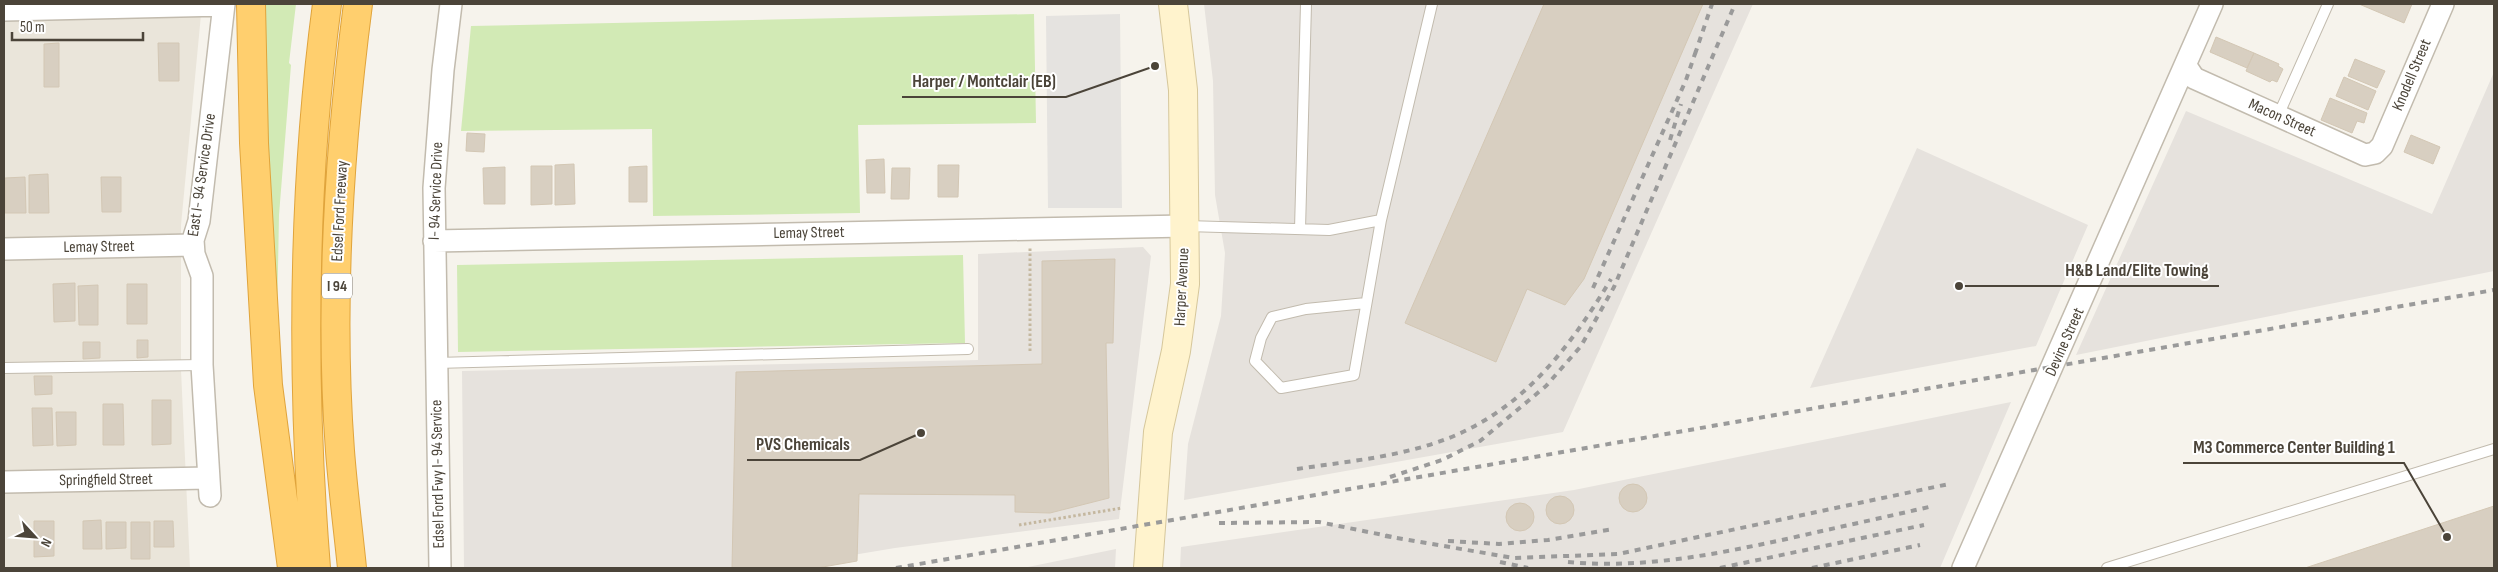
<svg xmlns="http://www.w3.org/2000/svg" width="2498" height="572" viewBox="0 0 2498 572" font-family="'Sofia Sans Condensed',sans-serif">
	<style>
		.residential { fill: #eae5da }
		.industrial { fill: #e6e2dd }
		.green { fill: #d2eab5 }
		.parking { fill: #e5e3e0 }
		.building { fill: #d8cfc1; stroke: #d3c7b4 }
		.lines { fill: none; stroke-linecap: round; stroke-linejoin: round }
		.service-casing { stroke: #c2bbae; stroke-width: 12 }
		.minor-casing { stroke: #c2bbae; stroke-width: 24 }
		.secondary-casing { stroke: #d6c79b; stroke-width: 30 }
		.motorway-casing { stroke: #e0a43c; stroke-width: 30 }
		.path { stroke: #c4b79f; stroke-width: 3; stroke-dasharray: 2.5 2.5; stroke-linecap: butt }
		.service { stroke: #fff; stroke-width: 10 }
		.minor { stroke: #fff; stroke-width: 21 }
		.secondary { stroke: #fff3cd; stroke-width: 28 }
		.motorway { stroke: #ffcf6e; stroke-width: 28 }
		.rail { stroke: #9a9a9a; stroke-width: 4; stroke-dasharray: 6 6; stroke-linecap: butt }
		.labels { text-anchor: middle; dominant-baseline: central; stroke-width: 4; stroke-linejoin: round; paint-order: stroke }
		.shield { fill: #fff; stroke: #817c74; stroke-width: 1 }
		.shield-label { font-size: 15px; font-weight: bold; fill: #4b4439 }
		.street-label { font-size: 16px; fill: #4b4439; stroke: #fff }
		.leader { fill: none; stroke: #4b4439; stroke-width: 2 }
		.callout-dot { fill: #4b4439; stroke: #fff; stroke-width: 2 }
		.callout-label { font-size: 18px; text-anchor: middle; font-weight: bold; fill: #4b4439; stroke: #fff; stroke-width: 4; stroke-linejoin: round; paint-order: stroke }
	</style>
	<rect width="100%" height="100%" fill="#f6f3ec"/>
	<path class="residential" d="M4 4H202L181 225V370L190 568H4Z"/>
	<path class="industrial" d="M1204 4H1753L1563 432 1184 500 1188 444 1221 316 1225 253 1215 195 1213 81Z
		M2494 72V271L2076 355 2186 111 2432 214Z
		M1917 148 2088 225 2036 346 1810 388Z
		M1143 247 1151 256 1119 519 895 548 775 568H464L462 371 978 360V254Z
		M2011 402 1940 568H1180L1181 547 1574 490Z
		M1116 549 1115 568H1023Z"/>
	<path class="green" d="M262 4H296L289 63 291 65 279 215 276 373Z
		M1034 14 1036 123 858 125 860 213 653 216 652 129 461 131 471 26Z
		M963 255 965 343 458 352 457 265Z"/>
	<path class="parking" d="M1120 14 1122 208H1048L1046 16Z"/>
	<path class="building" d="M1544 4H1703L1584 279 1565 305 1527 289 1496 362 1405 323Z
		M2359 4H2412L2404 23Z
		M2216 37 2254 53 2247 68 2210 52Z
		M59 43V87H44V44Z
		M158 43H179V81H159Z
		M2254 53 2279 64 2278 66 2283 69 2277 82 2272 80 2270 82 2246 71Z
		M2355 59 2385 71 2377 88 2348 76Z
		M2344 77 2376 91 2368 110 2336 96Z
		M2330 98 2367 113 2364 123 2357 121 2352 133 2321 120Z
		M467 133 485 134 484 152 466 151Z
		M2411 135 2440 147 2433 164 2404 152Z
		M884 159 885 193H867L866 160Z
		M574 164 575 204 555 205V165Z
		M938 165H959L958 197H938Z
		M531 166H552V204L531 205Z
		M647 166V202H629V167Z
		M505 167V204H484L483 168Z
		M892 168H910L909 199H891Z
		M48 174 49 213H29V175Z
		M25 177 26 213H5V178Z
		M101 177H121V212H102Z
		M1115 259 1113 343H1106L1109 498 1050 513 1015 512V495L859 494 857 561 817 568H732L736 372 1042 364V261Z
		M75 283V321L54 322 53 284Z
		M127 284H147V324H127Z
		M98 285V325H79L78 286Z
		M137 340H148V357L137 358Z
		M83 342H100V358L83 359Z
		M34 376H52V394L35 395Z
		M152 400H171V444L152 445Z
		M103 404H123L124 445H103Z
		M32 408H52L53 445 33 446Z
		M56 412H76V445L57 446Z
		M1619 498a14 14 0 1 1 28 0a14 14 0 1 1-28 0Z
		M1546 510a14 14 0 1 1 28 0a14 14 0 1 1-28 0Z
		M1506 517a14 14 0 1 1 28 0a14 14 0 1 1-28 0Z
		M2494 506V568H2305Z
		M101 520 102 549H83V521Z
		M34 521H54V556L34 557Z
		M154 521H173L174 547H154Z
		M106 522H126V548L106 549Z
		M131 522H150V559H131Z"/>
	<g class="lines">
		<g class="service-casing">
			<path id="service" d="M2278 116 2328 4
				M1186 226 1329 230 1381 220 1432 4
				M1300 229 1306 4
				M1366 303 1306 309 1272 317 1261 338 1255 361 1281 388 1354 375 1381 220
				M436 363 968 349
				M4 368 202 365
				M2107 568 2494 449"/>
		</g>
		<g class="minor-casing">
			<path id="minor" d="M4 10 224 5
				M2186 66 2194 78 2365 155 2375 153 2382 146 2443 4
				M434 241 1185 226
				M4 249 193 245
				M4 482 208 478
				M210 496 202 365V276L194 254 193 240 199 221 224 4
				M440 568 434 188 443 70 451 4
				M1963 568 2212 4"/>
		</g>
		<g class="secondary-casing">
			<path id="secondary" d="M1148 568 1158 432 1176 351 1185 284 1183 90 1173 4"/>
		</g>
		<g class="motorway-casing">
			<path id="motorway" d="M251 4 254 143 268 385 292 568
				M316 568C301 380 302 192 327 4
				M352 568C348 529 343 490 340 451 329 304 339 150 358 4"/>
		</g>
		<path class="path" d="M1030 351V247
			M1019 525 1122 508"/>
		<use href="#service" class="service"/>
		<use href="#minor" class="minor"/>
		<use href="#secondary" class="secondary"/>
		<use href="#motorway" class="motorway"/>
		<path class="rail" d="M1695 54 1712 4
			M1670 140 1681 104
			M1593 288 1686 80 1697 48
			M1297 469C1343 462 1390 458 1435 443 1518 416 1568 351 1611 279
			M1390 477 1442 460 1480 441 1546 386 1581 346 1614 287 1735 4
			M1219 523 1319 522 1393 537
			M1385 536 1514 558 1618 554 1949 484
			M1448 541 1499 544 1548 540 1613 529
			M1500 562 1528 568
			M1568 562C1645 569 1717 554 1791 538 1839 527 1886 517 1933 506
			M896 568 2494 290
			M1720 568 1924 525
			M1812 568 1920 545"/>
	</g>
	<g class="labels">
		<rect class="shield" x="322" y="273.5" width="30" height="25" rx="4"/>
		<g class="shield-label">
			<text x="337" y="286">I 94</text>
		</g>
		<g class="street-label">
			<text transform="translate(2412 75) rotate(-67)">Knodell Street</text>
			<text transform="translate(2282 118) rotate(24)">Macon Street</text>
			<text transform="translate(202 175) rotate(-82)">East I- 94 Service Drive</text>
			<text transform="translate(436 191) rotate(-88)">I- 94 Service Drive</text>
			<text transform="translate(340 211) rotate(-87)">Edsel Ford Freeway</text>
			<text transform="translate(809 233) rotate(-1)">Lemay Street</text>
			<text transform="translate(99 247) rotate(-1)">Lemay Street</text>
			<text transform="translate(1182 287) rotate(-87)">Harper Avenue</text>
			<text transform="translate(2065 342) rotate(-66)">Devine Street</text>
			<text transform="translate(438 474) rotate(-91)">Edsel Ford Fwy I- 94 Service</text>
			<text transform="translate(106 480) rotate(-1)">Springfield Street</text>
		</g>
	</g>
	<path class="leader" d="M1155 66L1066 97H902M1959 286L2055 286H2219M921 433L860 460H747M2447 537L2404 463H2183"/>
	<g class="callout-dot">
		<circle cx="1155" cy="66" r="5"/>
		<circle cx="1959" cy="286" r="5"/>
		<circle cx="921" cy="433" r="5"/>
		<circle cx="2447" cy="537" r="5"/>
	</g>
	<g class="callout-label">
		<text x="984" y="87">Harper / Montclair (EB)</text>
		<text x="2137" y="276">H&amp;B Land/Elite Towing</text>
		<text x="803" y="450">PVS Chemicals</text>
		<text x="2294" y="453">M3 Commerce Center Building 1</text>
	</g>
	<rect width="2498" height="572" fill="none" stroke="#4b4439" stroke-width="10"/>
	<g transform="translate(35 537) rotate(116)" stroke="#ffffff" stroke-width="4" paint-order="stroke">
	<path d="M0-4L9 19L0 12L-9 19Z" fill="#4b4439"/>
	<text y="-8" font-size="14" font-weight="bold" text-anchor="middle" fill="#4b4439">N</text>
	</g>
	<path d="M12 32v8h131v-8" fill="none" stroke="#4b4439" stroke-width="2.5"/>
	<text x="20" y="32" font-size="15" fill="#4b4439" stroke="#ffffff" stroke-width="4" paint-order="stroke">50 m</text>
</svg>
